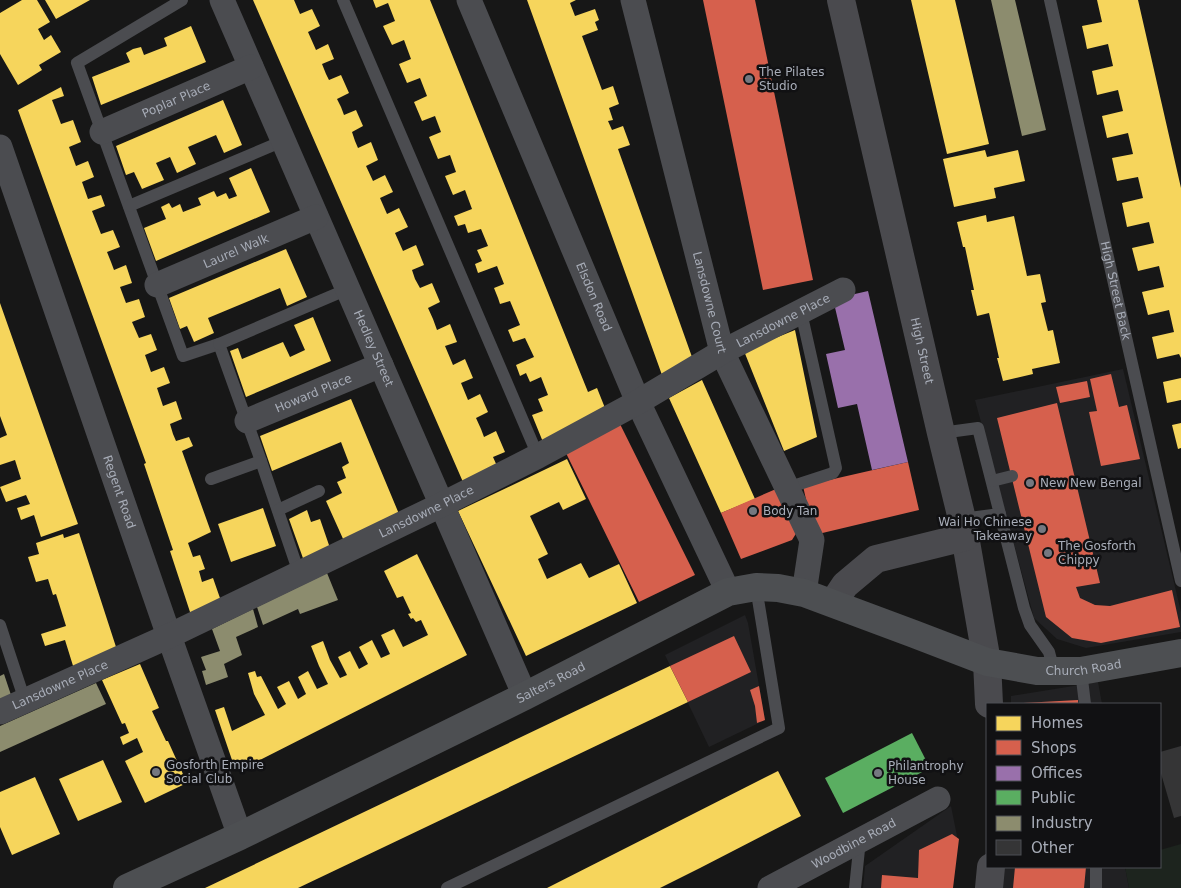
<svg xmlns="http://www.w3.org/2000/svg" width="1181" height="888" viewBox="0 0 1181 888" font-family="'DejaVu Sans',sans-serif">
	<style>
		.built { fill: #212123 }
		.green { fill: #1d241e }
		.homes { fill: #f6d55c }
		.shops { fill: #d6604d }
		.offices { fill: #9970ab }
		.public { fill: #5aae61 }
		.industry { fill: #8c8c6e }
		.building { fill: #353536 }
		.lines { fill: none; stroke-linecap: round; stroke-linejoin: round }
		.lane { stroke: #4b4c50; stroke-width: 12 }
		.street { stroke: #4b4c50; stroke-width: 25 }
		.secondary { stroke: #4a4a4e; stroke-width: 28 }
		.primary { stroke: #4d4f52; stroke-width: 28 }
		.poi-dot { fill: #757880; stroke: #111113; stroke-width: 2 }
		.labels { text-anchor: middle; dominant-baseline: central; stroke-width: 5; stroke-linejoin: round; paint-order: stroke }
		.poi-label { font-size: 12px; fill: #a8adb8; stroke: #111113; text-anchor: start }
		.street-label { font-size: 12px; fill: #a8adb8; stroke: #111113 }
	</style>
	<rect width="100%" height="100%" fill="#171717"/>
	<path class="built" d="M1123 369 1181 612V632L1086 648 1057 639 1034 618 975 400Z
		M745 615 748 623 765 720 709 747 665 655Z
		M1098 682 1102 704H1011V696Z
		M951 806 957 836 952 888H863L865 866Z
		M1004 867H1125L1129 888H1001Z"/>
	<path class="green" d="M1181 844V888H1129L1125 867H1160V850Z"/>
	<path class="homes" d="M22 0H37L50 22 38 29 44 40 51 35 61 52 39 65 42 70 18 85 0 54V13Z
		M45 0H90L56 19Z
		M253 0H294L300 14 312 9 320 26 308 32 316 50 328 44 334 59 322 64 326 74 329 80 341 75 349 93 337 99 341 107 344 115 356 110 363 126 352 132 355 141 358 148 371 142 378 160 366 166 373 181 385 175 393 192 380 198 387 214 399 208 408 227 395 233 403 251 416 245 424 265 412 270 415 279 420 288 432 283 440 302 428 308 433 319 437 330 450 324 457 342 445 346 453 365 465 359 473 378 461 383 468 400 480 394 488 412 476 418 481 429 484 437 496 431 505 452 493 457 497 466 463 482Z
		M373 0H430L588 392 597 388 605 408 543 442 532 415 543 411 538 399 548 395 541 377 530 382 526 373 520 376 516 365 534 357 525 338 513 342 508 330 520 325 510 301 500 304 498 298 494 288 504 284 497 266 478 273 475 264 482 261 477 250 488 246 481 229 468 233 465 224 458 226 454 216 472 209 465 190 453 195 445 176 456 172 450 155 438 159 429 137 441 132 435 116 422 121 414 102 427 96 420 78 407 83 399 64 411 59 404 40 392 45 383 26 395 21 388 3 376 8Z
		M527 0H576L570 3 575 16 595 9 599 20 595 22 598 30 582 36 602 90 613 86 619 104 609 108 613 120 608 121 612 130 623 126 630 145 618 149 692 357 662 375Z
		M911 0H955L989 144 947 154Z
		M1097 0H1138L1181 188V358L1179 354 1157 359 1152 337 1174 332 1169 310 1148 315 1142 292 1164 287 1159 266 1138 271 1132 248 1154 243 1149 222 1127 227 1122 203 1143 198 1138 177 1117 181 1112 158 1133 154 1128 133 1107 138 1102 116 1123 111 1118 90 1097 95 1092 71 1113 66 1108 44 1087 49 1085 39 1082 26 1102 22Z
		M191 26 206 62 101 105 92 77 130 62 126 53 133 49 141 47 144 55 167 46 164 38Z
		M61 87 64 96 52 100 61 124 73 120 78 134 81 142 69 147 76 166 88 161 94 177 82 182 88 199 101 195 105 206 92 211 101 234 113 230 120 247 107 252 111 262 114 270 126 265 132 283 120 287 126 303 139 299 145 317 132 322 139 338 151 334 157 350 145 355 151 372 164 367 170 383 157 388 163 406 176 401 182 419 170 424 173 434 176 441 189 437 193 446 182 451 211 532 188 543 193 557 200 555 205 569 199 571 202 582 213 578 221 601 191 615 170 551 173 550 144 464 146 463 18 110Z
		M223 100 242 145 224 153 216 135 188 147 196 164 177 173 170 157 156 163 164 180 142 189 134 172 126 175 116 146Z
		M985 150 987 157 1018 150 1025 181 994 188 996 198 954 207 943 159Z
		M251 168 270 212 156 261 144 228 166 219 161 207 169 203 172 208 180 204 183 212 201 205 198 198 214 191 217 197 226 193 229 199 237 196 229 178Z
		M986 215 987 222 1014 216 1027 276 1040 274 1046 302 1041 303 1048 331 1053 330 1060 363 1032 369 1033 374 1003 381 997 358H999L989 313 977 316 971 290H974L965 247H963L957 222Z
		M286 249 307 297 287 306 280 288 208 318 214 333 194 342 187 326 180 329 169 298Z
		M0 303 78 524 41 537 34 515 21 520 17 508 30 504 26 495 6 502 0 487 21 479 15 460 0 465V438L7 435 0 416Z
		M313 317 331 361 246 397 230 351 238 348 242 359 283 342 290 357 305 350 294 325Z
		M795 330 817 437 784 451 744 351Z
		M1181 378V400L1167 403 1163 382Z
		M702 380 755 499 721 513 669 398Z
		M351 399 399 514 344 541 326 501 342 493 337 482 346 478 342 467 349 463 341 442 272 471 260 436Z
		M1181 423V448L1178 449 1172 425Z
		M567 459 586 499 563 510 559 502 530 516 548 554 538 559 547 579 581 563 589 578 619 564 637 603 526 656 458 511Z
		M263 508 276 546 231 562 218 524Z
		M307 510 311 522 320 519 330 548 304 561 289 519Z
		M79 533 117 650 74 669 65 640 45 646 41 634 66 626 56 594 53 595 48 579 36 582 28 557 39 554 36 543 63 534 64 538Z
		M417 554 467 655 238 771 232 760 215 710 224 707 232 731 265 715 254 694 248 673 255 671 257 677 261 676 278 709 286 704 277 687 289 681 298 699 306 694 298 677 308 671 317 689 328 684 319 666 311 646 323 641 330 660 340 678 347 675 338 657 350 651 359 669 368 664 359 647 372 640 381 658 390 654 381 635 394 629 403 647 428 635 421 620 416 622 413 618 411 619 408 614 411 613 403 596 397 598 384 571Z
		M140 664 159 708 152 711 166 741H168L187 783 145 803 125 761 143 752 137 738 123 745 120 737 129 733 125 723 122 724 102 680Z
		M670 666 688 702 298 888H205Z
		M103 760 122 802 78 821 59 779Z
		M778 771 801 816 700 868 660 888H547Z
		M35 777 60 834 12 855 0 827V792Z"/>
	<path class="shops" d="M703 0H755L813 280 763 290Z
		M1111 374 1119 407 1127 405 1140 459 1101 466 1089 412 1097 411 1090 379Z
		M1087 381 1090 397 1060 403 1056 387Z
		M1057 403 1100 583 1076 587 1080 598 1095 605 1110 606 1172 590 1180 627 1101 643 1072 638 1046 617 997 418Z
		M620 424 695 575 639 602 565 451Z
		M908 462 919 510 814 535 803 486Z
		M776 489 797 532 792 540 741 559 721 513Z
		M734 636 751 672 688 702 670 666Z
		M759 686 765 720 757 723 755 706 750 690Z
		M1078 700V704H1024L1023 703Z
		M952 834 959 839 953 888H881L882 875 918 878 919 850Z
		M1015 867H1086L1084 888H1013Z"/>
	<path class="offices" d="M868 291 908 462 872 470 857 404 838 408 826 354 845 350 833 299Z"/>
	<path class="public" d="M912 733 930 768 843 813 825 778Z"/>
	<path class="industry" d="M991 0H1015L1046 130 1022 136Z
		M327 573 338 600 300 614 298 609 263 625 257 607Z
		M253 609 258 627 236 637 242 655 224 664 228 677 206 685 202 671 206 670 201 657 220 651 212 629Z
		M4 674 12 698 0 702V676Z
		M96 683 106 704 0 752V726Z"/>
	<path class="building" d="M1181 746V816L1174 818 1160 770V752Z"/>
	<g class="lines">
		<g class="lane">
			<path d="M182 0 77 63 183 356 219 344 261 461 299 573"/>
			<path d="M343 0 538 456"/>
			<path id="s1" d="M1050 0 1181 581"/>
			<path d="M129 206 283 141"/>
			<path d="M219 344 348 289"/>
			<path d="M941 433 978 428 1024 608 1030 625 1049 652 1054 671"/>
			<path d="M211 479 261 461"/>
			<path d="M992 481 1012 476"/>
			<path d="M787 488 833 473 836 468 801 312"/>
			<path d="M278 510 319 491"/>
			<path d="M962 519 1000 514"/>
			<path d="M0 625 25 701"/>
			<path d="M1081 671 1085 704"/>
			<path d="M447 888 779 728 756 587"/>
			<path d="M855 888 860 840"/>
			<path d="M1096 888V867"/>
		</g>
		<g class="street">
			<path id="s2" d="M222 0 525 696"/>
			<path id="s3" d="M469 0 638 402 722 579 728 592"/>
			<path id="s4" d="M633 0 722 352 812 540 804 593"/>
			<path id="s5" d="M102 132 251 67"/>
			<path id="s6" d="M0 147 169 636 240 836"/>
			<path id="s7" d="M157 285 316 217"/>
			<path id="s8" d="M247 421 381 365"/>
			<path id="s9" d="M0 712 169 636 441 505 538 456 638 402 722 352 843 290"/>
			<path id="s10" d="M770 888 938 799"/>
		</g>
		<g class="secondary">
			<path id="s11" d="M841 0 941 433 962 519 987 662 989 704"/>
			<path d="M833 603 845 585 876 559 965 537"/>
			<path d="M989 888 991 867"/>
		</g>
		<path class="primary" id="s12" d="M127 888 240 836 525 696 728 592 756 587 778 588 804 593 914 634 987 662 1037 671H1081L1181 653"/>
	</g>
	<g class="poi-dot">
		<circle cx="749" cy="79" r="5"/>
		<circle cx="1030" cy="483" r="5"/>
		<circle cx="753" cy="511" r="5"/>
		<circle cx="1042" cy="529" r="5"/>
		<circle cx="1048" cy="553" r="5"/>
		<circle cx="156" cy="772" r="5"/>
		<circle cx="878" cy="773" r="5"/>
	</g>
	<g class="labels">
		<g class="poi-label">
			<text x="759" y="72">The Pilates<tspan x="759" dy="14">Studio</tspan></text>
			<text x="1040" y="483">New New Bengal</text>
			<text x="763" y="511">Body Tan</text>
			<text x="1032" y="522" text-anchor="end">Wai Ho Chinese<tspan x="1032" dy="14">Takeaway</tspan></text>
			<text x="1058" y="546">The Gosforth<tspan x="1058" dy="14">Chippy</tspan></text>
			<text x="166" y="765">Gosforth Empire<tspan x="166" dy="14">Social Club</tspan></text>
			<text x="888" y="766">Philantrophy<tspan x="888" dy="14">House</tspan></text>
		</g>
		<g class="street-label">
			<text stroke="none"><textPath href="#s5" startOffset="81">Poplar Place</textPath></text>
			<text stroke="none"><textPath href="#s7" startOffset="86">Laurel Walk</textPath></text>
			<text stroke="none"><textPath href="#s1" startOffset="298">High Street Back</textPath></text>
			<text stroke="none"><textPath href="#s3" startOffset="322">Elsdon Road</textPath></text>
			<text stroke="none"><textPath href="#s4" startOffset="312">Lansdowne Court</textPath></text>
			<text stroke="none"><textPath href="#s9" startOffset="876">Lansdowne Place</textPath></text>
			<text stroke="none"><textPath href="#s2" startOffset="380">Hedley Street</textPath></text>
			<text stroke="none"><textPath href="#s11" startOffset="360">High Street</textPath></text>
			<text stroke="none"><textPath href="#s8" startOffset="72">Howard Place</textPath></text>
			<text stroke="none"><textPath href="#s6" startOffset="365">Regent Road</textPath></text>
			<text stroke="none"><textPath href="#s9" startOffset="471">Lansdowne Place</textPath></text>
			<text stroke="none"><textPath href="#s12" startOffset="1040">Church Road</textPath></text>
			<text stroke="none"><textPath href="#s12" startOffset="471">Salters Road</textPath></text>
			<text stroke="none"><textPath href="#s9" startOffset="66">Lansdowne Place</textPath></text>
			<text stroke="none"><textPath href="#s10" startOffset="95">Woodbine Road</textPath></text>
		</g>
	</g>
	<rect x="986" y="703" width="175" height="165" fill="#111113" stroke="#4d4f55"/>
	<rect x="996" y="716" width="25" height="15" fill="#f6d55c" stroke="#4d4f55"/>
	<text x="1031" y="728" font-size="15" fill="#a8adb8">Homes</text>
	<rect x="996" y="740" width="25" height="15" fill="#d6604d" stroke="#4d4f55"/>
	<text x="1031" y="753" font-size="15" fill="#a8adb8">Shops</text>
	<rect x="996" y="766" width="25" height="15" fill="#9970ab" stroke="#4d4f55"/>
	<text x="1031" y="778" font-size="15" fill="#a8adb8">Offices</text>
	<rect x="996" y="790" width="25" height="15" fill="#5aae61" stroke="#4d4f55"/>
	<text x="1031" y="803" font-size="15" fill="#a8adb8">Public</text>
	<rect x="996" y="816" width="25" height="15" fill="#8c8c6e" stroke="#4d4f55"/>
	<text x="1031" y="828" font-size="15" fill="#a8adb8">Industry</text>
	<rect x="996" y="840" width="25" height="15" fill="#353536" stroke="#4d4f55"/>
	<text x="1031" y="853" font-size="15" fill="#a8adb8">Other</text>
</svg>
